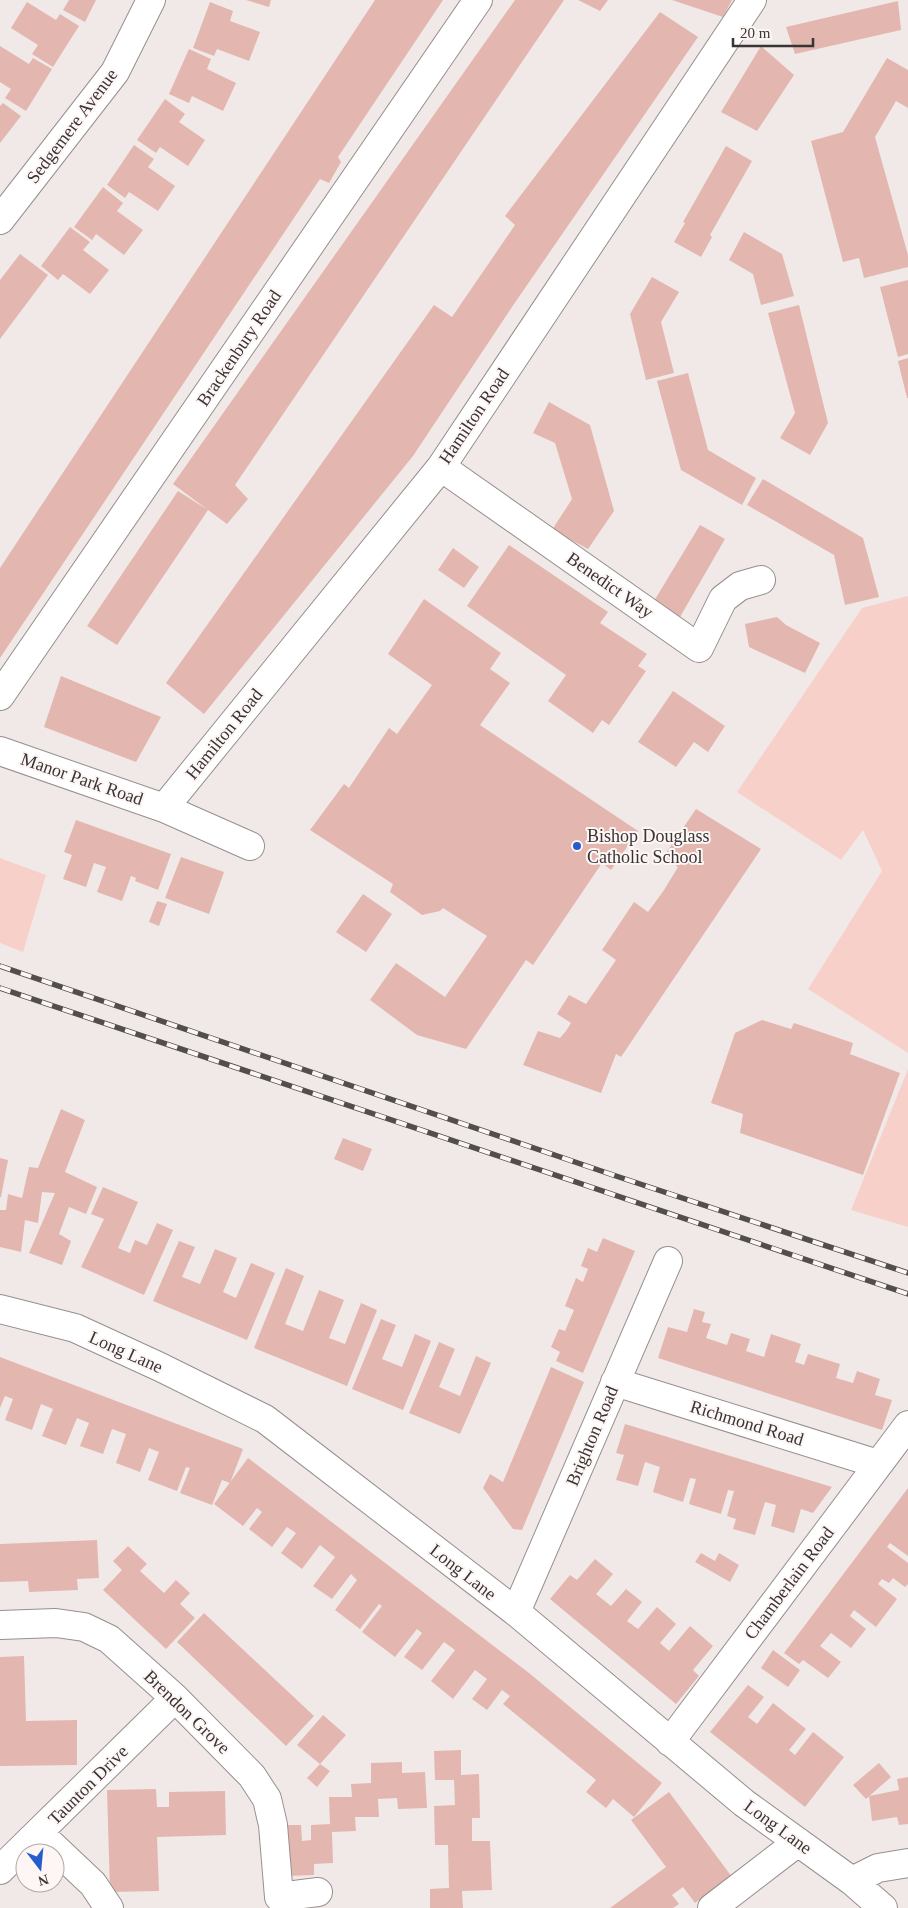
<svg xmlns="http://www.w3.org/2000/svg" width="908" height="1908" viewBox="0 0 908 1908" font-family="Georgia,serif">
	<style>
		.green { fill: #f7d1c9 }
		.building { fill: #e3b7af }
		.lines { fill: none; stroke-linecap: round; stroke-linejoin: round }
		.minor-casing { stroke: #968f8e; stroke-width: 30 }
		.minor { stroke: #fff; stroke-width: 28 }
		.rail-casing { stroke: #524e4e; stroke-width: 5.5 }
		.rail { stroke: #fef6f5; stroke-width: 4; stroke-dasharray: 11; stroke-linecap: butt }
		.poi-dot { fill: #255ecb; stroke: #fef6f5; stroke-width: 2 }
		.labels { text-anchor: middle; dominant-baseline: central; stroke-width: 4; stroke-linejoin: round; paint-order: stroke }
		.street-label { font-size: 18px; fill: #383535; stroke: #fef6f5 }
		.poi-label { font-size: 18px; fill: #383535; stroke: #fef6f5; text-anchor: start }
	</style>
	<rect width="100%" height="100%" fill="#f1e9e8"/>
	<path class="green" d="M908 596V1053L808 989 882 871 863 830 841 860 737 792 862 608Z
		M0 858 46 875 23 952 0 943Z
		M908 1069V1227L851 1210Z"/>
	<path class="building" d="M69 0H96L85 22 63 10Z
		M246 0H271L269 7Z
		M375 0H443L338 157 341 162 329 183 320 179 0 658V568Z
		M515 0H564L235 485 248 499 227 524 173 484Z
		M578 0H608L600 11Z
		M672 0H732L723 17Z
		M898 1 901 30 795 54 786 27Z
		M27 2 56 20 60 14 79 26 53 67 32 54 38 45 11 28Z
		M210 2 233 11 230 21 260 32 249 61 217 49 214 56 193 48Z
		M660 12 698 37 514 304 413 456 204 714 166 683 434 305 452 317 515 225 505 216Z
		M0 46 29 64 33 58 52 69 26 111 5 98 11 89 0 82Z
		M761 46 794 75 757 131 721 112Z
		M189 49 211 59 207 69 236 83 223 111 192 96 189 103 169 94Z
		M887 58 908 70V108L896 101 875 137 908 255V267L864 278 859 258 843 262 811 141 843 132Z
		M165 99 185 114 179 122 205 140 188 166 160 147 156 153 137 140Z
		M3 103 21 116 0 143V106Z
		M134 145 154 159 148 167 175 186 158 211 129 192 125 198 107 185Z
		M726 146 752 161 710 235 712 237 701 257 674 242 685 223 683 222Z
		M103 187 123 203 117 211 143 230 124 255 96 234 92 240 74 227Z
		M70 227 90 242 83 250 109 270 90 294 63 274 58 280 41 266Z
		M744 232 782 254 794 296 761 305 753 274 729 260Z
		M20 254 48 275 0 339V280Z
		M652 277 679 292 661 322 674 373 646 380 630 314Z
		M908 280V354L898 357 880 287Z
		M799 305 828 423 810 455 780 438 795 413 768 313Z
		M908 358V398H907L898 361Z
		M688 373 708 450 756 478 742 505 681 470 657 381Z
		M549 402 590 425 614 511 588 549 552 530 572 499 555 443 533 433Z
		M763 479 863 538 879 597 845 605 834 555 747 505Z
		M178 491 208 510 117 645 87 626Z
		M700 525 725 539 680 617 654 601Z
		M509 545 608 612 600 623 647 654 638 666 646 671 609 725 602 720 593 733 548 701 566 675 467 606Z
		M453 548 479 567 464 588 438 570Z
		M424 599 501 653 490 669 510 683 480 725 638 831 611 870 602 863 533 965 526 960 466 1049 417 1035 370 1000 396 963 445 997 487 936 443 908 440 911 422 915 390 892 393 884 310 830 344 784 349 788 389 728 397 734 432 685 388 654Z
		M777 617 786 625 820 643 805 673 749 647 745 624Z
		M61 676 161 717 136 762 44 727Z
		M673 691 725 726 708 752 694 742 676 767 638 742Z
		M696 809 761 849 621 1057 616 1054 601 1093 523 1065 538 1031 560 1038 566 1031 571 1023 557 1014 569 995 586 1004 616 960 602 950 634 902 648 912 664 890 678 867 664 856Z
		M76 820 171 854 158 890 135 881 136 878 131 876 122 901 97 892 106 867 94 863 86 887 63 879 72 855 64 852Z
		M181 857 224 872 209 914 165 898Z
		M363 894 392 914 366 952 336 932Z
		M157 901 167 904 159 926 149 922Z
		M762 1020 791 1029 794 1023 853 1043 850 1054 900 1073 863 1175 740 1133 743 1114 711 1103 735 1033Z
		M61 1109 85 1120 65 1172 97 1187 86 1214 69 1207 59 1234 71 1241 62 1265 29 1253 55 1193 42 1192 38 1223 25 1220 21 1252 0 1247V1210H6L8 1194 22 1198 29 1167 38 1168Z
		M343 1138 372 1149 363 1171 334 1159Z
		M0 1158 8 1160 1 1197H0Z
		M103 1187 138 1202 118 1248 130 1253 135 1240 147 1245 157 1223 173 1230 144 1295 81 1267 104 1219 91 1214Z
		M603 1238 635 1251 583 1373 556 1361 560 1352 551 1347 559 1329 565 1331 574 1310 565 1306 576 1278 583 1282 588 1269 581 1266 588 1248 597 1252Z
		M179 1241 195 1247 182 1277 200 1284 215 1249 237 1258 223 1292 236 1298 251 1263 275 1273 247 1340 153 1301Z
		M286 1268 304 1276 285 1324 303 1331 319 1290 344 1300 329 1338 345 1344 361 1303 377 1310 347 1386 254 1348Z
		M694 1309 705 1312 702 1322 711 1324 706 1338 727 1345 731 1333 750 1339 746 1351 764 1357 771 1334 801 1344 795 1362 804 1365 808 1354 840 1364 836 1378 853 1383 857 1371 880 1379 875 1395 892 1400 882 1430 658 1358 668 1327 687 1332Z
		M381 1319 396 1325 382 1359 402 1367 415 1334 431 1341 403 1410 352 1389Z
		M439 1342 455 1349 439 1387 460 1396 476 1356 491 1363 460 1434 409 1413Z
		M0 1357 243 1449 230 1483 222 1480 212 1505 180 1493 190 1468 186 1467 177 1491 148 1480 159 1452 149 1448 140 1472 116 1463 126 1434 112 1429 103 1454 80 1446 89 1423 77 1418 66 1445 42 1436 53 1409 41 1404 32 1430 5 1420 13 1399 5 1396 0 1408Z
		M551 1367 584 1382 522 1530 513 1529 483 1488 490 1474 503 1482Z
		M625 1424 832 1487 813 1513 801 1509 794 1533 771 1526 776 1505 765 1502 755 1535 733 1529 736 1519 727 1516 734 1491 728 1490 721 1514 689 1504 696 1479 690 1478 683 1502 653 1492 660 1467 645 1462 638 1486 616 1480 624 1455 616 1453Z
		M248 1458 529 1673 662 1783 634 1817 613 1799 606 1808 586 1792 596 1780 503 1704 510 1696 502 1690 487 1710 472 1699 487 1679 475 1670 453 1699 431 1681 455 1650 444 1642 422 1670 404 1657 422 1633 417 1629 395 1657 362 1632 382 1606 379 1604 360 1629 335 1610 357 1580 351 1574 332 1599 313 1586 335 1557 320 1545 302 1569 281 1553 296 1533 287 1527 272 1547 249 1529 262 1512 257 1508 243 1526 214 1504Z
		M908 1488V1556L890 1543 887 1547 908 1563V1584L905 1587 893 1578 889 1583 882 1579 878 1584 897 1599 876 1627 854 1610 850 1616 866 1629 851 1648 831 1633 820 1646 841 1662 828 1678 803 1660 799 1664 784 1653Z
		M97 1540 99 1578 77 1579 78 1590 29 1592 28 1581 0 1582V1544Z
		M128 1546 147 1564 140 1571 164 1593 176 1580 190 1593 180 1604 195 1618 166 1649 103 1590 122 1570 113 1561Z
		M701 1553 715 1561 719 1553 739 1565 730 1582 695 1562Z
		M595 1559 613 1574 596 1594 611 1606 626 1589 642 1602 627 1621 638 1629 657 1607 676 1624 660 1643 669 1651 690 1626 713 1646 693 1670 699 1676 676 1704 550 1599 570 1575 577 1580Z
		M204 1613 314 1716 286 1746 177 1642Z
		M773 1650 800 1670 788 1687 761 1668Z
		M24 1656 26 1721 77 1720V1765L0 1766V1657Z
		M748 1685 764 1697 748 1717 757 1724 773 1703 806 1729 789 1750 795 1755 813 1732 844 1757 805 1807 710 1732Z
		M323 1715 346 1735 320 1764 297 1745Z
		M461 1750V1775L479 1774 480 1818H472V1841H490L492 1890 462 1891 463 1908H430V1889L449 1888 448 1845H435L434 1806 455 1805 454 1780H435L434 1751Z
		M402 1762V1773L425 1772 427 1808 398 1809 397 1798 378 1799 379 1817H355L356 1831 332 1832 333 1863 314 1864V1875L287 1876 285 1825H301L302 1841 311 1840V1825L330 1824 329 1797H352L351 1784 371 1783V1763Z
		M879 1763 891 1777 866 1799 853 1785Z
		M320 1764 330 1771 317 1787 307 1778Z
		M908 1777V1824L899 1825 897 1817 872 1821 869 1796 899 1790 897 1779Z
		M156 1789 157 1807H169V1792L225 1791 226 1835 157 1837 159 1891 110 1892 107 1790Z
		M669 1792 732 1877 695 1903 683 1887 672 1895 679 1904 673 1908H610L666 1867 631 1820Z"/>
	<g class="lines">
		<g class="minor-casing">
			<path id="minor" d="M0 220 115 72 151 0
				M441 467 699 648 723 599 740 586 761 580
				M0 696 478 0
				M0 751 164 808 250 846
				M164 808 441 467 752 0
				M0 1309 75 1328 160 1367 265 1419 516 1612 744 1803 852 1881 883 1908
				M615 1382 878 1464
				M516 1612 668 1261
				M0 1625 56 1623 84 1627 109 1639 175 1698 252 1776 267 1799 273 1825 279 1897 318 1892
				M670 1742 908 1425
				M39 1833 93 1884 109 1908
				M0 1870 175 1698
				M852 1881 878 1868 908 1863
				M712 1908 798 1842"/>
		</g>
		<use href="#minor" class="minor"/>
		<g class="rail-casing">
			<path id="rail" d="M0 966 613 1175 908 1273
				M0 988 908 1294"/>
		</g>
		<use href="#rail" class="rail"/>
	</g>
	<circle class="poi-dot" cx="577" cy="846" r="5"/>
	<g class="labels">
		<g class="street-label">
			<text transform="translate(72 126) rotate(-53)">Sedgemere Avenue</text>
			<text transform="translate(239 348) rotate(-56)">Brackenbury Road</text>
			<text transform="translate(474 416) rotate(-56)">Hamilton Road</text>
			<text transform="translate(610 585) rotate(35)">Benedict Way</text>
			<text transform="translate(224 734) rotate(-51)">Hamilton Road</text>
			<text transform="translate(82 779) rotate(19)">Manor Park Road</text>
			<text transform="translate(126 1352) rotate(24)">Long Lane</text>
			<text transform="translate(747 1423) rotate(17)">Richmond Road</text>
			<text transform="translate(592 1436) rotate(-67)">Brighton Road</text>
			<text transform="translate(463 1572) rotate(38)">Long Lane</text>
			<text transform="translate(789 1583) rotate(-53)">Chamberlain Road</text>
			<text transform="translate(187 1712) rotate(44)">Brendon Grove</text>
			<text transform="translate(88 1785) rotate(-45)">Taunton Drive</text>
			<text transform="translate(778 1827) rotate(36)">Long Lane</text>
		</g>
		<g class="poi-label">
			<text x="587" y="836">Bishop Douglass<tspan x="587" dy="21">Catholic School</tspan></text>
		</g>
	</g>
	<g transform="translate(40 1868) rotate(164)"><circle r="24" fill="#fef6f5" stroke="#afa9a8"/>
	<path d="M0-4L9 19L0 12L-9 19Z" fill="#255ecb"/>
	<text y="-8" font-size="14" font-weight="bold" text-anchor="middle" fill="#383535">N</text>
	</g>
	<path d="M733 38v8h80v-8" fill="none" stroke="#383535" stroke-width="2.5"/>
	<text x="740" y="38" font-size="15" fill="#383535" stroke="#fef6f5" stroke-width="4" paint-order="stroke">20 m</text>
</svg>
